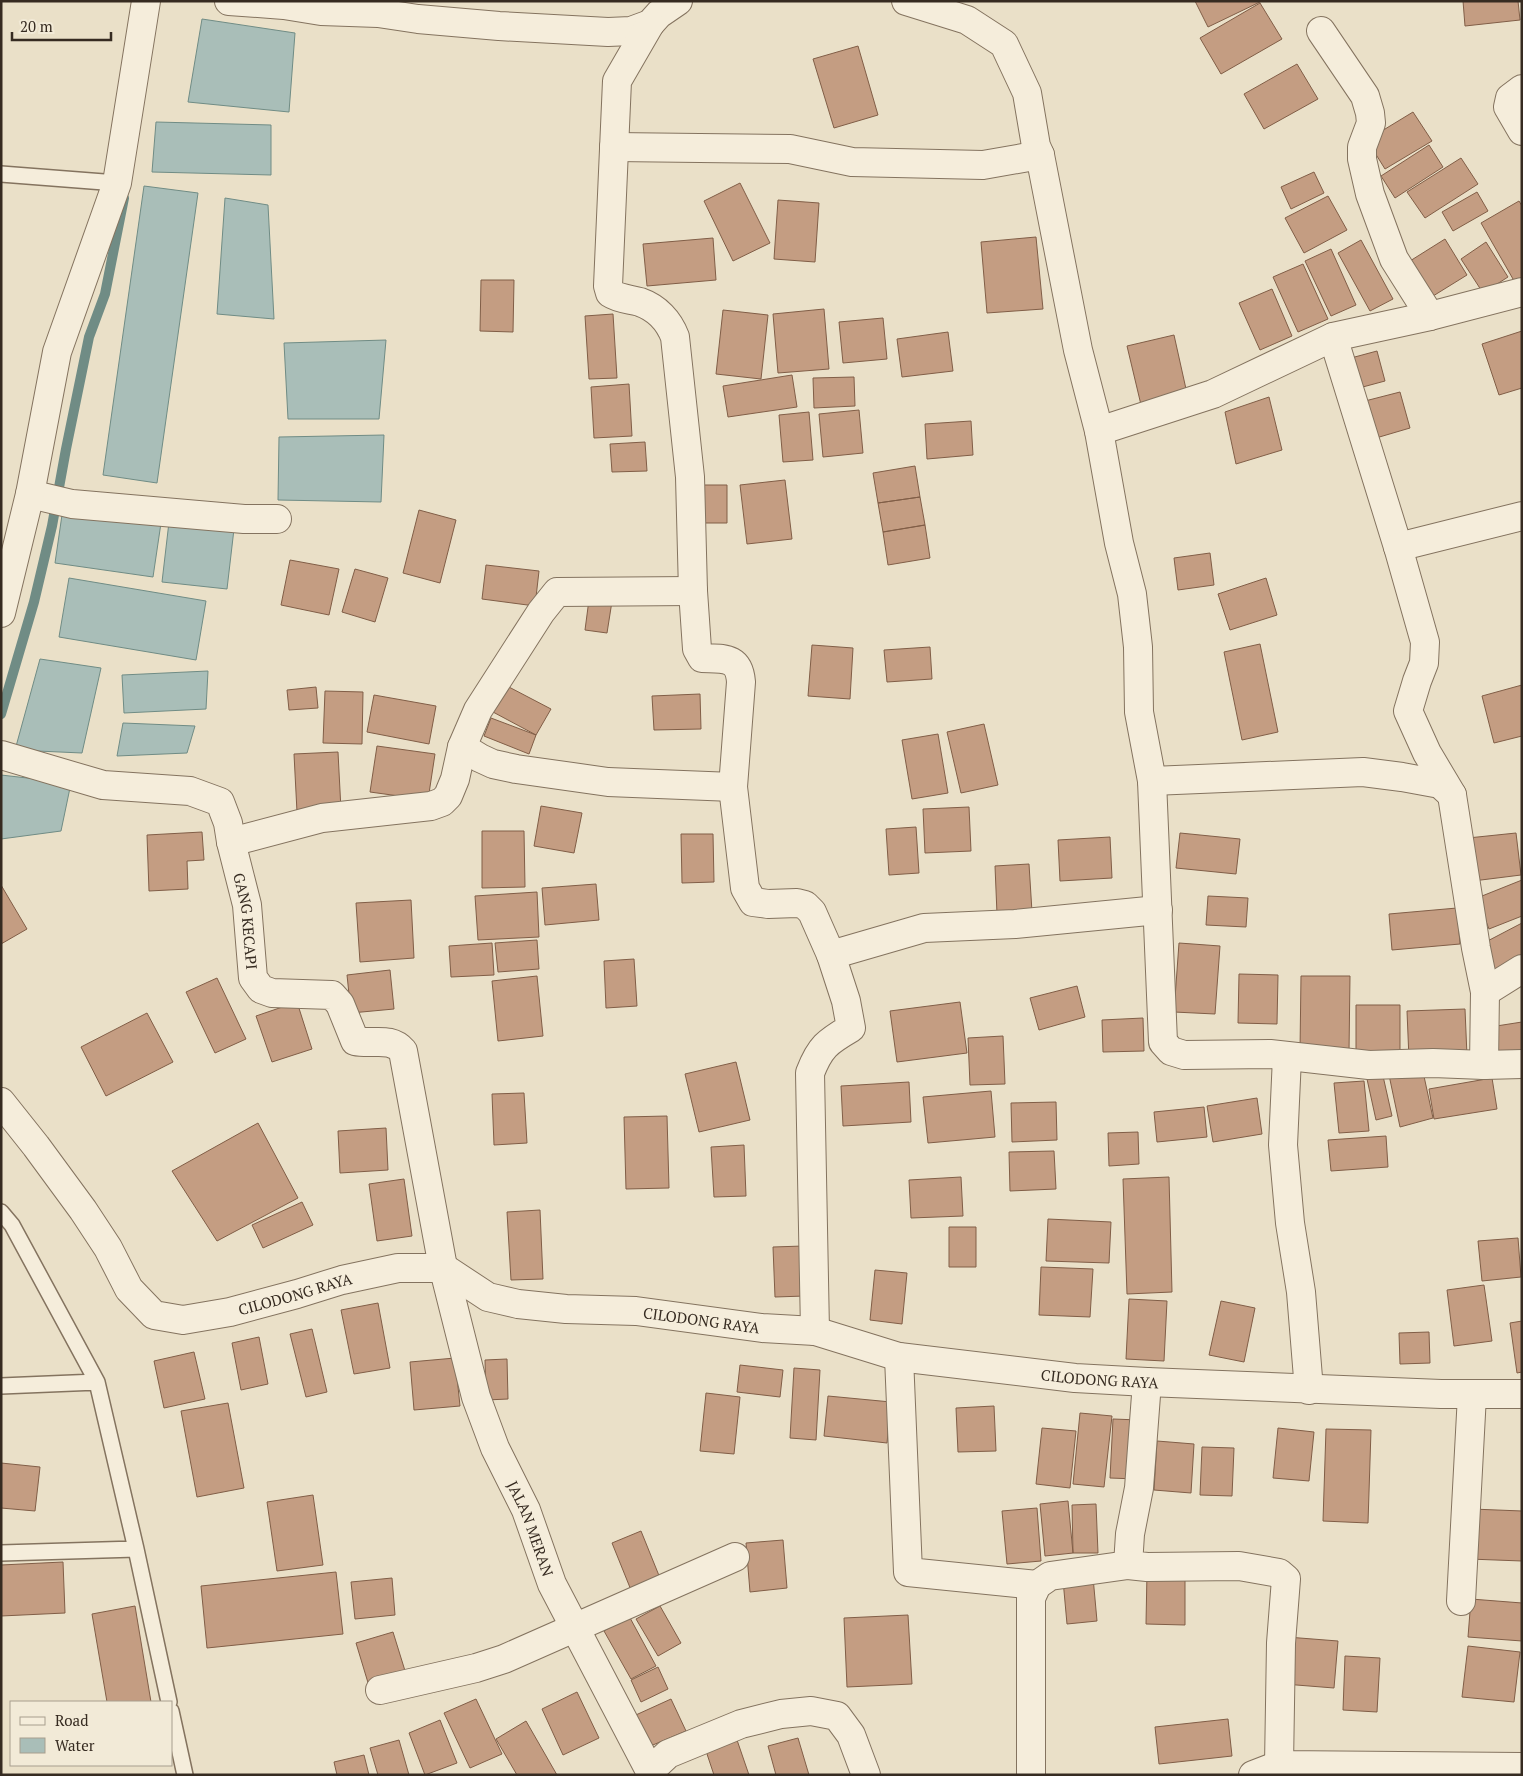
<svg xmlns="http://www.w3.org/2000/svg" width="1523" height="1776" viewBox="0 0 1523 1776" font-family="'PT Serif',serif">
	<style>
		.water { fill: #a9beb8; stroke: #708c85 }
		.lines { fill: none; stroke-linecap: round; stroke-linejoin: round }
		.stream { stroke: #708c85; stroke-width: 10 }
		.building { fill: #c49d82; stroke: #815e47 }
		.service-casing { stroke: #84735f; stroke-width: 18 }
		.minor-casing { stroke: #84735f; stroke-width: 30 }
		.tertiary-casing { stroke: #84735f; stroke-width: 30 }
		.service { stroke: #f5eddb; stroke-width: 15 }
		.minor { stroke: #f5eddb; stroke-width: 28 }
		.tertiary { stroke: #f5eddb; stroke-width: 28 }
		.labels { text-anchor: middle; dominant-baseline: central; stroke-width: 4.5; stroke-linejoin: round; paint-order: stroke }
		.street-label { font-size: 15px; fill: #362b21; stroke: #f2ead7 }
	</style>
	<rect width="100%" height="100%" fill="#eae0c8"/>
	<path class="water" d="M202 19 295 33 289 112 188 102Z
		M156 122 271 125V175L152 172Z
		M144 186 198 193 157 483 103 475Z
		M225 198 268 205 274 319 217 314Z
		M386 340 379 419H288L284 343Z
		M384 435 381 502 278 500 279 437Z
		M63 508 161 523 153 577 55 563Z
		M169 522 234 529 227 589 162 582Z
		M69 578 206 601 196 660 59 637Z
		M40 659 101 668 82 753 15 750Z
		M208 671 206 709 124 713 122 675Z
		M123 723 195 726 187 753 117 756Z
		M1 775 71 783 61 831 1 839Z"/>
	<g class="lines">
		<path class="stream" d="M1 714 34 602 52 526 66 449 89 337 105 294 124 198"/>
	</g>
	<path class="building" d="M1195 1H1262L1208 27Z
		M1463 1H1518L1520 20 1465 26Z
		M1260 3 1282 39 1221 74 1200 38Z
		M858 46 878 115 834 128 813 59Z
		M1297 64 1318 99 1264 129 1244 94Z
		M1413 112 1432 141 1385 169 1367 140Z
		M1429 145 1443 167 1395 198 1381 176Z
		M1461 158 1478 184 1425 218 1407 192Z
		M1314 172 1324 193 1291 209 1281 187Z
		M740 183 770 243 733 261 704 201Z
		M1477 192 1488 211 1453 231 1442 212Z
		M1328 196 1347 230 1304 253 1285 218Z
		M778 200 819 203 815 262 774 259Z
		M1519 201 1522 206V283L1517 286 1481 223Z
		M1036 237 1043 309 987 313 981 242Z
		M713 238 716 280 647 286 643 244Z
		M1445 239 1467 275 1425 301 1402 266Z
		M1361 240 1393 299 1370 311 1338 253Z
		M1486 242 1508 277 1483 293 1461 259Z
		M1331 249 1356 305 1331 316 1305 261Z
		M1303 264 1328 319 1298 332 1273 277Z
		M481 280H514L513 332 480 331Z
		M1272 289 1292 336 1260 350 1239 303Z
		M824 309 829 369 778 373 773 314Z
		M723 310 768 315 761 379 716 374Z
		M613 314 617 378 589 379 585 316Z
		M883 318 887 359 843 363 839 322Z
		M1522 331V388L1499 395 1482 344Z
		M948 332 953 371 902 377 897 339Z
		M1174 335 1188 398 1142 409 1127 346Z
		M1377 351 1385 381 1359 388 1351 358Z
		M792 375 797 407 728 417 723 386Z
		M854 377 855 406 814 408 813 378Z
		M629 384 632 436 594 438 591 387Z
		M1400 392 1410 428 1376 438 1365 401Z
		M1269 397 1282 450 1236 464 1225 412Z
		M859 410 863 453 823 457 819 414Z
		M809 412 813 460 783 462 779 415Z
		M971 421 973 455 927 459 925 424Z
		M645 442 647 471 612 472 610 444Z
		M915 466 920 497 878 503 873 473Z
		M785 480 792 539 747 544 740 485Z
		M700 485H727V523H700Z
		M920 497 925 525 883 532 878 503Z
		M419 510 456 520 440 583 403 573Z
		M925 525 930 558 888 565 883 532Z
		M1210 553 1214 585 1178 590 1174 558Z
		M290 560 339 569 329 615 281 605Z
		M486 565 539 571 535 606 482 599Z
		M355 569 388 578 375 622 342 612Z
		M1266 578 1277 615 1230 630 1218 594Z
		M590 592 613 595 607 633 585 630Z
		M1260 644 1278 732 1242 740 1224 652Z
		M812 645 853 648 850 699 808 696Z
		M930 647 932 679 887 682 884 650Z
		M1522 685V736L1494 743 1482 696Z
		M507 686 551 709 536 735 493 712Z
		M316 687 318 708 289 710 287 690Z
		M325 691 363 692 362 744 323 743Z
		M700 694 701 729 654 730 652 696Z
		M374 695 436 706 429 744 367 732Z
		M491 718 536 735 529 754 484 736Z
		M984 724 998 785 961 793 947 732Z
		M938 734 948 793 912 799 902 740Z
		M377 746 435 754 428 800 370 792Z
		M338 752 341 810 297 812 294 754Z
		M541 806 582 813 574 853 534 846Z
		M969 807 971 851 925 853 923 809Z
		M916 827 919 873 889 875 886 829Z
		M482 831H524L525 887 482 888Z
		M202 832 204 860 187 861 188 889 149 891 147 835Z
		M1180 833 1240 839 1236 874 1176 868Z
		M1516 833 1521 875 1473 881 1468 838Z
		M681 834H713L714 882 682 883Z
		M1110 837 1112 878 1060 881 1058 840Z
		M1029 864 1032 912 997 914 995 866Z
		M1522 880V916L1489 929 1477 898Z
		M596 884 599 920 545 925 542 888Z
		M1 885 27 929 1 944Z
		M537 892 539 937 478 940 475 896Z
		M1208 896 1248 898 1246 927 1206 925Z
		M411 900 414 958 360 962 356 903Z
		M1457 908 1460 944 1392 950 1389 914Z
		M1522 923V958L1493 973 1478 946Z
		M537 940 539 969 498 972 495 943Z
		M492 943 494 975 451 977 449 946Z
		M1179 943 1220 946 1215 1014 1174 1012Z
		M634 959 637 1006 606 1008 604 961Z
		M390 970 394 1009 351 1013 347 975Z
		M1239 974 1278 975 1277 1024 1238 1023Z
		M537 976 543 1036 498 1041 492 981Z
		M1301 976H1350L1349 1052 1300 1051Z
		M217 978 246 1039 215 1053 186 992Z
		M1077 986 1085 1017 1039 1030 1030 998Z
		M297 1002 312 1049 272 1062 256 1016Z
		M960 1002 967 1053 897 1062 890 1011Z
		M1356 1005H1400V1062H1356Z
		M1465 1009 1467 1056 1409 1059 1407 1011Z
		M147 1013 173 1062 106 1096 81 1047Z
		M1143 1018 1144 1051 1103 1052 1102 1020Z
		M1522 1022V1057L1496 1061 1490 1027Z
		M1003 1036 1005 1084 970 1085 968 1038Z
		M736 1062 750 1120 699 1132 685 1074Z
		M1422 1067 1433 1118 1400 1127 1389 1075Z
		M1383 1076 1392 1116 1376 1120 1367 1079Z
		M1492 1078 1497 1109 1434 1119 1429 1089Z
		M1364 1081 1369 1131 1339 1133 1334 1083Z
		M909 1082 911 1122 843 1126 841 1086Z
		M991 1091 995 1137 928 1143 923 1097Z
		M524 1093 527 1143 494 1145 492 1094Z
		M1257 1098 1262 1134 1213 1142 1207 1106Z
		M1056 1102 1057 1140 1012 1142 1011 1103Z
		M1204 1107 1207 1137 1157 1142 1154 1112Z
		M667 1116 669 1188 626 1189 624 1117Z
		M258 1123 298 1198 217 1241 172 1171Z
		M386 1128 388 1170 340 1173 338 1131Z
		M1138 1132 1139 1164 1109 1166 1108 1133Z
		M1386 1136 1388 1167 1331 1171 1328 1140Z
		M744 1145 746 1196 714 1197 711 1147Z
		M1054 1151 1056 1189 1010 1191 1009 1152Z
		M961 1177 963 1216 911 1218 909 1180Z
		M1169 1177 1172 1292 1127 1294 1123 1179Z
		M404 1179 412 1236 377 1241 369 1184Z
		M302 1202 313 1225 263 1248 252 1225Z
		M540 1210 543 1279 511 1280 507 1212Z
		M1048 1219 1111 1222 1109 1263 1046 1261Z
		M949 1227H976V1267H949Z
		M1518 1238 1521 1277 1482 1281 1478 1241Z
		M803 1246 805 1296 775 1297 773 1247Z
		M1041 1267 1093 1269 1090 1317 1039 1315Z
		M875 1270 907 1273 902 1324 870 1320Z
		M1484 1285 1492 1341 1454 1346 1447 1290Z
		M1129 1299 1167 1301 1164 1361 1126 1359Z
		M1221 1301 1255 1308 1244 1362 1209 1355Z
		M378 1303 390 1368 354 1374 341 1310Z
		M1522 1321V1372L1517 1373 1510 1323Z
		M312 1329 327 1392 306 1397 290 1334Z
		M1429 1332 1430 1363 1400 1364 1399 1333Z
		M259 1337 268 1384 241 1390 232 1343Z
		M194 1352 205 1399 164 1408 154 1361Z
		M455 1358 460 1406 414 1410 410 1362Z
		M507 1359 508 1399 486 1400 485 1360Z
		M740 1365 783 1370 780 1397 737 1392Z
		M794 1368 820 1370 816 1440 790 1438Z
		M706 1393 740 1397 734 1454 700 1451Z
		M828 1396 891 1402 887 1443 824 1436Z
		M228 1403 244 1488 197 1497 181 1411Z
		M994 1406 996 1451 958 1452 956 1408Z
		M1080 1413 1112 1416 1104 1487 1073 1484Z
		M1113 1419 1139 1420 1136 1479 1110 1478Z
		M1042 1428 1076 1431 1070 1488 1036 1484Z
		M1278 1428 1314 1432 1309 1481 1273 1478Z
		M1326 1429 1371 1430 1368 1523 1323 1521Z
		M1157 1441 1194 1444 1191 1493 1154 1490Z
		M1202 1447 1234 1448 1232 1496 1200 1495Z
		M1 1463 40 1467 35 1511 1 1508Z
		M313 1495 323 1565 277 1571 267 1502Z
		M1068 1501 1073 1553 1045 1556 1040 1504Z
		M1096 1504 1098 1553H1073L1072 1505Z
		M1037 1508 1041 1561 1007 1564 1002 1511Z
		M1472 1509 1522 1511V1561L1469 1559Z
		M641 1531 662 1583 633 1595 612 1543Z
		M783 1540 787 1588 750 1592 746 1543Z
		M63 1562 65 1613 1 1616V1565Z
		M336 1572 343 1634 207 1648 201 1586Z
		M1147 1572 1185 1573V1625L1146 1624Z
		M1093 1577 1097 1621 1067 1624 1063 1580Z
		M392 1578 395 1615 355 1619 351 1582Z
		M1471 1599 1522 1603V1641L1468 1637Z
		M135 1606 151 1702H107L92 1614Z
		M660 1606 681 1643 658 1656 636 1619Z
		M908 1615 912 1684 847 1687 844 1618Z
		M629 1616 656 1666 631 1679 604 1631Z
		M393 1632 406 1674 369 1686 356 1643Z
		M1287 1637 1338 1641 1334 1688 1284 1684Z
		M1468 1646 1520 1652 1514 1702 1462 1697Z
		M1345 1656 1380 1658 1377 1712 1343 1710Z
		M658 1667 668 1689 641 1702 631 1680Z
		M577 1692 599 1738 563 1755 542 1709Z
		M476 1699 502 1754 470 1768 444 1713Z
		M671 1699 686 1731 641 1750 627 1719Z
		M1228 1719 1232 1756 1159 1764 1155 1727Z
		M440 1720 457 1763 425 1775 409 1733Z
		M526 1721 557 1775H517L496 1739Z
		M798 1738 809 1775H776L768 1746Z
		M399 1740 409 1775H378L370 1748Z
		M737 1740 749 1775H714L706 1751Z
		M364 1755 369 1775H337L334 1762Z"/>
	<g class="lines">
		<g class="service-casing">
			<path id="service" d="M1 174 117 183
				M1 1212 12 1225 97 1382
				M1 1386 97 1382 136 1549 169 1702
				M1 1553 136 1549
				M171 1711 185 1775"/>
		</g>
		<g class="minor-casing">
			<g id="minor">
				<path d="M229 1 284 5 321 11 378 13 418 19 499 26 608 32 631 31 650 24 659 14 678 1"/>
				<path d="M906 1 967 20 1004 44 1027 93 1036 146 1040 155 1078 350 1099 431 1119 543 1132 594 1138 647 1139 712 1152 781 1163 1042 1171 1051 1184 1055 1270 1054 1369 1065 1433 1063 1484 1065 1522 1064"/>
				<path d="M650 24 617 81 608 286 610 293C619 299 630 299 640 302 657 308 669 321 675 337L690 477 693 591 697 649 702 658C724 659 739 656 741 682L733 787 745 888 753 902 768 904 797 903 805 905 812 912 831 955 924 928 1015 924 1158 910"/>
				<path d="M1321 31 1365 96 1370 113 1371 123 1362 147V159L1370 194 1394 259 1430 316"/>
				<path d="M1522 89 1510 98 1508 107 1522 131"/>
				<path d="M614 147 790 149 852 162 983 165 1040 155"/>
				<path d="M1333 337 1398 547 1425 642 1424 663 1417 681 1408 711 1427 753 1452 795 1476 948 1485 992 1484 1065"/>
				<path d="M1099 431 1213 394 1333 337 1430 316 1522 292"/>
				<path d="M30 494 72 504 244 519H277"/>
				<path d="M1398 547 1522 516"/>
				<path d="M1 613 30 494 57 352 117 183 146 1"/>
				<path d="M462 747 480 758 493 764 516 769 608 782 733 787"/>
				<path id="s1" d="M1 755 103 785 190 791 220 802 228 823 231 842 247 905 253 978 261 989 272 993 332 995 340 1004 355 1041C373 1045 390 1036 403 1051L442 1262 476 1397 495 1448 526 1510 552 1584 652 1775"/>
				<path d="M1152 781 1363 772 1402 777 1440 784 1452 795"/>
				<path d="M231 842 322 818 431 806 442 802 448 796 455 779 462 747 478 710 541 612 557 592 693 591"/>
				<path d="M1485 992 1522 969"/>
				<path d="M1287 1057 1283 1145 1290 1223 1301 1292 1309 1390"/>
				<path d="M815 1331 810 1073C820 1047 827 1042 851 1028L846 1001 831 955"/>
				<path d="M899 1357 908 1572 1037 1585"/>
				<path d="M1147 1382 1139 1488 1130 1534 1128 1565 1147 1567 1239 1566 1279 1573 1286 1579 1281 1643 1279 1765 1522 1767"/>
				<path d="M1461 1601 1472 1395"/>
				<path d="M380 1690 476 1668 504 1659 735 1557"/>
				<path d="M650 1771 668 1754 741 1724 781 1714 811 1711 837 1716 851 1735 866 1775"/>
				<path d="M1031 1775V1598L1037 1585 1050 1576 1128 1565"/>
				<path d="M1253 1775 1279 1765"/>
			</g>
		</g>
		<g class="tertiary-casing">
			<g id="tertiary">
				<path id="s2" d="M1 1102 36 1146 83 1210 108 1248 129 1289 154 1315 183 1320 230 1312 297 1294 342 1280 398 1268H444L488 1297 518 1304 566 1309 636 1311 762 1328 815 1331 899 1357 1075 1378 1147 1382 1441 1394H1522"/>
			</g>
		</g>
		<use href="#service" class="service"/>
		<use href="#minor" class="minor"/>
		<use href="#tertiary" class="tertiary"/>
	</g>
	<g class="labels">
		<g class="street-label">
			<text stroke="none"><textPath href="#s1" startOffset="348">GANG KECAPI</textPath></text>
			<text stroke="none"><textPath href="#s2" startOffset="408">CILODONG RAYA</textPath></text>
			<text stroke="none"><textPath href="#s2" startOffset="828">CILODONG RAYA</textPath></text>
			<text stroke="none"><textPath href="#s2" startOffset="1232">CILODONG RAYA</textPath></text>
			<text stroke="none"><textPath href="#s1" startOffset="1090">JALAN MERAN</textPath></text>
		</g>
	</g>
	<rect width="1523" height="1776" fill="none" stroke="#362b21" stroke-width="5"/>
	<rect x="10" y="1701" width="162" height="65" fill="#f2ead7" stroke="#a79e8e"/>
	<rect x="20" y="1717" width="25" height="8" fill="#f5eddb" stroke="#a79e8e"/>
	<text x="55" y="1726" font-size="15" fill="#362b21">Road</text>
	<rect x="20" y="1738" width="25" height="15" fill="#a9beb8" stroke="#a79e8e"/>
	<text x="55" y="1751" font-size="15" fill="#362b21">Water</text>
	<path d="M12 32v8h99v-8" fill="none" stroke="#362b21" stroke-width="2.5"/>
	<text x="20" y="32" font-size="15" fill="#362b21" stroke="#f2ead7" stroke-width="4" paint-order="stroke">20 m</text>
</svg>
